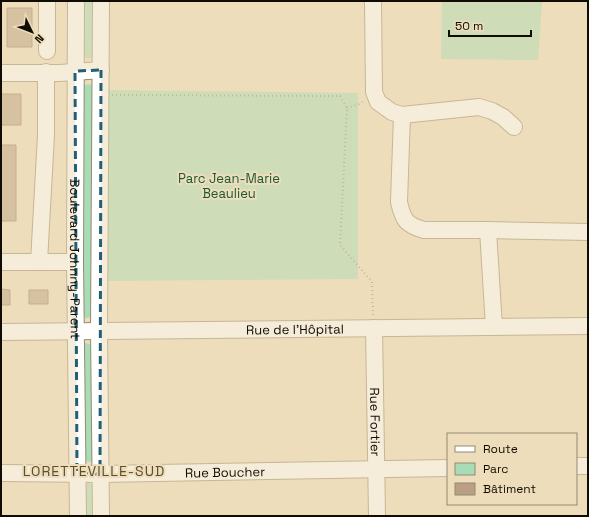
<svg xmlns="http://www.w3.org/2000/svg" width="589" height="517" viewBox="0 0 589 517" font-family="'Space Grotesk',sans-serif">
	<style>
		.green { fill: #a8dcb7 }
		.building { fill: #ba9f84; stroke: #947a60 }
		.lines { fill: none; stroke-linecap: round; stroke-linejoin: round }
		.minor-casing { stroke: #998968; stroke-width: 18 }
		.path { stroke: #968a71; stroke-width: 2; stroke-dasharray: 1 3; stroke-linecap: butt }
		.minor { stroke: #fff; stroke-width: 16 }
		.marked { fill: none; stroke: #226077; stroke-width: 3; stroke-dasharray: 8 5; stroke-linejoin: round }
		.labels { text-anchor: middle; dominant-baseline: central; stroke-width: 4; stroke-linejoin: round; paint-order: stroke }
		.park-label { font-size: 13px; fill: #1a5934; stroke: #edddba }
		.street-label { font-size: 13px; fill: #110c02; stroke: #edddba }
		.neighbourhood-label { font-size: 14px; letter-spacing: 1px; fill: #5b4d2e; stroke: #edddba }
	</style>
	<rect width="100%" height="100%" fill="#edddba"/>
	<path class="green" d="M84 1H93V55L92 57 87 59 83 55Z
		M442 1H542L538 60 441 59Z
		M93 84 92 313C91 316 90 318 86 318L82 314 84 85Z
		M101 90 358 93V279L100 281Z
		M86 343 89 344 91 346 94 458 92 461 90 462 84 460V345Z
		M89 483 91 484 94 487V516H85V487L86 484Z"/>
	<path class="building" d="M7 8H32V47H7Z
		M1 94H21V125H1Z
		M1 145H16V221H1Z
		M1 289 10 290V305H1Z
		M29 290H48V304H29Z"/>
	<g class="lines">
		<g class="minor-casing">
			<g id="minor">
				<path id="s1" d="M76 1 75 262 78 516"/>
				<path d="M373 1 374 92 378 102 392 112 402 115 479 107 492 111 503 117 514 127"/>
				<path d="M47 51V1"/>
				<path d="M1 73H60L101 70"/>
				<path d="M402 115 399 202C403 220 406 225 424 230H488L588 232"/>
				<path d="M488 230 494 327"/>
				<path d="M1 262H75"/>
				<path d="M39 262 46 135V72"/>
				<path id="s2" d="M374 328 377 516"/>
				<path id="s3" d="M1 332 588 326"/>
				<path d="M576 466H588"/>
				<path id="s4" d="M1 473 100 474 448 468"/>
				<path d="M101 516 99 330 101 1"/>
			</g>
		</g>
		<path class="path" d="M112 95 340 96 347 108 340 245 372 282 373 316
			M347 108 360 104 364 100"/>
		<use href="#minor" class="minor"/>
	</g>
	<path d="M0 0H589V517H0ZM101 70 100 474 77 473 75 71Z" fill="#edddba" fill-opacity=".55" fill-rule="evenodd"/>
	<path class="marked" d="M101 70 100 474 77 473 75 71Z"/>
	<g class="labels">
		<g class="park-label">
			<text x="229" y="178">Parc Jean-Marie<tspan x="229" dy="15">Beaulieu</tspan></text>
		</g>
		<g class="street-label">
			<text stroke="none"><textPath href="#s1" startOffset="258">Boulevard Johnny-Parent</textPath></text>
			<text stroke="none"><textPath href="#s3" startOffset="294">Rue de l'Hôpital</textPath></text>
			<text stroke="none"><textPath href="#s2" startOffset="94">Rue Fortier</textPath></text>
			<text stroke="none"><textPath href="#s4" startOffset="224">Rue Boucher</textPath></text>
		</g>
		<g class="neighbourhood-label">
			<text x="94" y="471">LORETTEVILLE-SUD</text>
		</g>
	</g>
	<rect width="589" height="517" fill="none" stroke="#110c02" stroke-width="4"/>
	<rect x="447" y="433" width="130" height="72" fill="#edddba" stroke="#958970"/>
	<rect x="455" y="446" width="20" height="6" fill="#ffffff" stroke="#958970"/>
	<text x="483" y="453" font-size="12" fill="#110c02">Route</text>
	<rect x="455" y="463" width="20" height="12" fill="#a8dcb7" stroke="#958970"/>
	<text x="483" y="473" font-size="12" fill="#110c02">Parc</text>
	<rect x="455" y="483" width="20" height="12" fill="#ba9f84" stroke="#958970"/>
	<text x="483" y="493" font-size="12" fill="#110c02">Bâtiment</text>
	<g transform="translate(32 32) rotate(133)" stroke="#edddba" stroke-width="3" paint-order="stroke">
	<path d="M0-3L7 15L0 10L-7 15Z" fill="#110c02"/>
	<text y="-6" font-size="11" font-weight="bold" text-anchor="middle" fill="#110c02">N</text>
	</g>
	<path d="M449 30v6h82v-6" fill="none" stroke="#110c02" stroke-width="2"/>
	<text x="455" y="30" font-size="12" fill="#110c02" stroke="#edddba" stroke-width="3" paint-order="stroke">50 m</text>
</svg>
